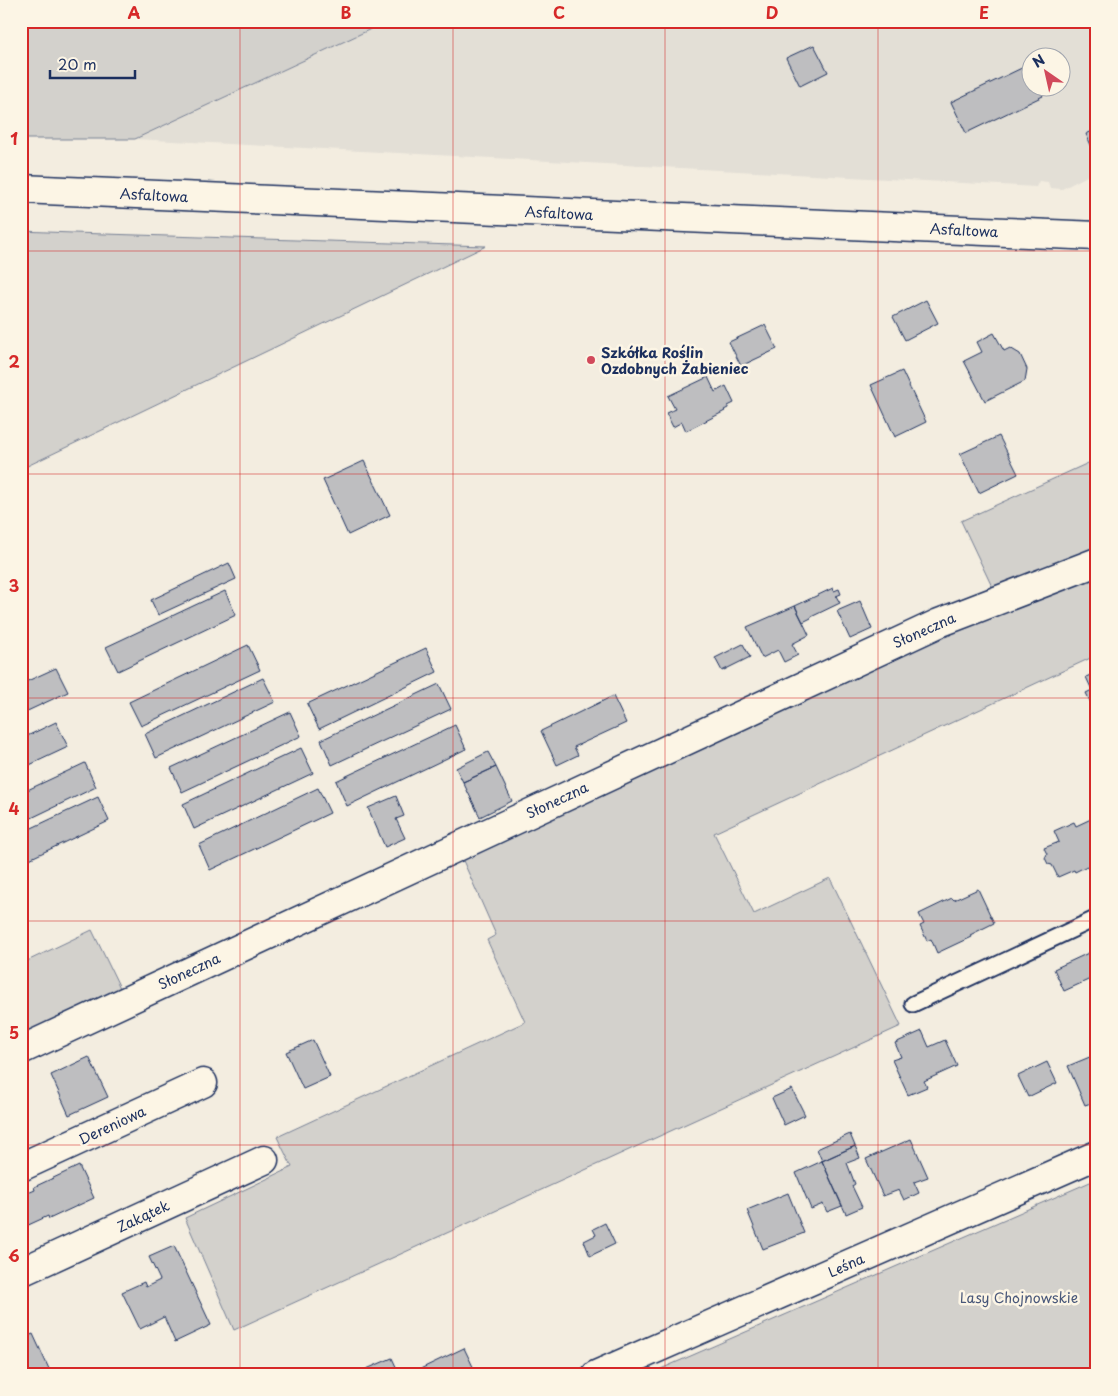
<svg xmlns="http://www.w3.org/2000/svg" width="1118" height="1396" viewBox="0 0 1118 1396" font-family="'Playpen Sans',sans-serif">
	<style>
		.built { fill: #e3dfd6; fill-rule: evenodd }
		.green { fill: #d3d1cc; stroke: #778095 }
		.building { fill: #bebec0; stroke: #1b2f5e }
		.lines { fill: none; stroke-linecap: round; stroke-linejoin: round }
		.lane-casing { stroke: #1b2f5e; stroke-width: 19 }
		.street-casing { stroke: #1b2f5e; stroke-width: 31 }
		.primary-casing { stroke: #1b2f5e; stroke-width: 31 }
		.lane { stroke: #fcf5e5; stroke-width: 15 }
		.street { stroke: #fcf5e5; stroke-width: 28 }
		.primary { stroke: #fcf5e5; stroke-width: 28 }
		.grid { fill: none; stroke: #d62828; stroke-width: 1; stroke-opacity: 0.55 }
		.poi-dot { fill: #d1495b; stroke: #fcf5e5; stroke-width: 2 }
		.labels { text-anchor: middle; dominant-baseline: central; stroke-width: 5; stroke-linejoin: round; paint-order: stroke }
		.street-label { font-size: 14px; fill: #1b2f5e; stroke: #fcf5e5 }
		.poi-label { font-size: 14px; font-weight: bold; fill: #1b2f5e; stroke: #fcf5e5; text-anchor: start }
		.park-label { font-size: 14px; fill: #49587a; stroke: #fcf5e5 }
		.neatline { fill: none; stroke: #d62828; stroke-width: 2 }
		.grid-label { font-size: 16px; text-anchor: middle; font-weight: bold; fill: #d62828 }
	</style>
	<rect width="100%" height="100%" fill="#f3ede0"/>
	<filter id="ink" filterUnits="userSpaceOnUse"><feTurbulence type="fractalNoise" baseFrequency=".02" numOctaves="2"/><feDisplacementMap in="SourceGraphic" scale="10" xChannelSelector="R" yChannelSelector="G"/><feConvolveMatrix kernelMatrix="1 2 1 2 8 2 1 2 1" color-interpolation-filters="sRGB"/></filter>
	<g filter="url(#ink)">
		<path class="built" d="M388 21H1097V171L1062 189 1050 188 1048 182 1039 181 1036 187 135 139ZM1030 58H1060V88H1030Z"/>
		<path class="green" d="M21 21H388L135 139H21Z
			M21 231 73 233 486 246 21 469Z
			M1097 459V555L995 593 961 521Z
			M1097 573V655L714 833 754 914 830 878 901 1026 234 1330 185 1218 292 1167 277 1137 525 1022 487 940 496 935 461 856 970 617Z
			M92 930 123 994 21 1042V964Z
			M1097 1179V1375H647Z"/>
		<path class="building" d="M715 21H734L718 29Z
			M814 45 828 72 800 86 786 58Z
			M1028 65 1030 71V88H1039L1043 96 966 133 951 102Z
			M1097 129V150L1094 152 1086 134Z
			M926 300 938 323 905 340 893 317Z
			M765 325 777 349 741 366 729 342Z
			M994 333 1004 351 1010 348 1020 354 1027 369 1025 381 985 401 964 361 982 352 977 342Z
			M902 371 926 422 895 437 871 385Z
			M708 377 715 392 726 386 734 403 728 406V408L724 410 725 411 686 431 682 422 673 427 666 413 675 409 668 396Z
			M999 436 1018 474 979 493 960 454Z
			M364 461 390 515 348 535 323 480Z
			M229 563 236 579 158 615 151 600Z
			M833 588 834 591 839 589 841 594 836 596 840 603 811 617V618L803 622 795 606Z
			M225 591 236 615 118 671 106 647Z
			M860 601 872 629 850 639 837 611Z
			M795 606 809 635 792 644 798 655 784 662 778 650 762 658 747 627Z
			M743 644 750 657 722 671 715 658Z
			M248 645 260 670 141 726 129 702Z
			M426 648 437 672 319 729 307 704Z
			M56 668 68 692 21 714V684Z
			M1097 672V715L1086 693 1092 690 1086 677Z
			M263 678 275 702 156 758 145 734Z
			M439 684 451 709 332 765 321 740Z
			M613 696 626 723 574 747 578 755 557 765 541 731Z
			M290 712 301 736 182 792 171 768Z
			M56 722 68 747 21 769V739Z
			M455 725 466 749 347 806 336 781Z
			M301 748 313 773 194 829 183 804Z
			M488 752 496 767 463 782 456 768Z
			M85 763 96 787 21 823V793Z
			M496 767 512 801 480 817 463 782Z
			M318 788 330 813 210 870 199 845Z
			M396 796 404 816 396 819 405 838 385 847 368 808Z
			M98 797 109 821 21 863V833Z
			M1091 819 1097 831V876L1093 878 1087 866 1075 872 1074 870 1058 877 1052 865 1048 864 1045 858 1047 854 1044 848 1059 842 1054 831 1074 822 1076 826Z
			M978 889 994 923 970 935 971 937 937 953 931 939 927 941 920 926 924 924 919 914 952 898 954 900Z
			M1097 949V976L1064 991 1054 969Z
			M922 1031 929 1047 945 1040 957 1066 924 1081 927 1087 908 1095 892 1060 901 1057 895 1043Z
			M313 1040 330 1077 303 1089 286 1052Z
			M1097 1054V1101L1085 1105 1068 1066Z
			M89 1057 108 1097 69 1115 51 1075Z
			M1047 1062 1057 1083 1028 1097 1018 1076Z
			M792 1089 805 1115 784 1125 772 1098Z
			M850 1134 855 1146 822 1161 817 1149Z
			M911 1139 928 1177 914 1182 919 1193 904 1200 899 1190 883 1196 866 1159Z
			M855 1146 860 1158 847 1163 855 1184 852 1186 862 1207 846 1214 822 1161Z
			M822 1161 842 1206 827 1212 823 1204 811 1209 796 1173Z
			M79 1166 94 1198 49 1219 48 1216 24 1227 21 1220V1196L35 1190 34 1187Z
			M788 1193 804 1233 763 1249 747 1210Z
			M605 1223 615 1244 590 1256 584 1241 596 1235 593 1229Z
			M174 1246 211 1325 175 1342 164 1317 140 1329 122 1292 144 1282 146 1287 160 1280 149 1257Z
			M33 1334 50 1371 43 1375H21V1339Z
			M464 1348 477 1375H418L416 1371Z
			M392 1358 398 1371 389 1375 355 1374Z"/>
		<g class="lines">
			<g class="lane-casing">
				<path id="lane" d="M913 1004 1097 918"/>
			</g>
			<g class="street-casing">
				<path id="street" d="M21 1050 939 623 1097 562
					M21 1167 203 1083
					M21 1272 264 1160
					M596 1375 1097 1155"/>
			</g>
			<g class="primary-casing">
				<path id="primary" d="M21 189 1097 236"/>
			</g>
			<use href="#lane" class="lane"/>
			<use href="#street" class="street"/>
			<use href="#primary" class="primary"/>
		</g>
	</g>
	<path class="grid" d="M240 21V1375M453 21V1375M665 21V1375M878 21V1375M21 251H1097M21 474H1097M21 698H1097M21 921H1097M21 1145H1097"/>
	<circle class="poi-dot" cx="591" cy="360" r="5"/>
	<g class="labels">
		<g class="street-label">
			<text transform="translate(154 195) rotate(3)">Asfaltowa</text>
			<text transform="translate(559 213) rotate(3)">Asfaltowa</text>
			<text transform="translate(964 230) rotate(3)">Asfaltowa</text>
			<text transform="translate(924 630) rotate(-24)">Słoneczna</text>
			<text transform="translate(557 800) rotate(-25)">Słoneczna</text>
			<text transform="translate(189 971) rotate(-25)">Słoneczna</text>
			<text transform="translate(112 1125) rotate(-25)">Dereniowa</text>
			<text transform="translate(143 1216) rotate(-25)">Zakątek</text>
			<text transform="translate(846 1265) rotate(-24)">Leśna</text>
		</g>
		<g class="poi-label">
			<text x="601" y="352">Szkółka Roślin<tspan x="601" dy="16">Ozdobnych Żabieniec</tspan></text>
		</g>
		<g class="park-label">
			<text x="1019" y="1297">Lasy Chojnowskie</text>
		</g>
	</g>
	<rect width="1118" height="1396" fill="none" stroke="#fcf5e5" stroke-width="55"/>
	<g transform="translate(1046 72) rotate(326)"><circle r="24" fill="#fcf5e5" stroke="#a2a6af"/>
	<path d="M0-4L9 19L0 12L-9 19Z" fill="#d1495b"/>
	<text y="-8" font-size="14" font-weight="bold" text-anchor="middle" fill="#1b2f5e">N</text>
	</g>
	<path d="M50 70v8h85v-8" fill="none" stroke="#1b2f5e" stroke-width="2.5"/>
	<text x="58" y="70" font-size="15" fill="#1b2f5e" stroke="#fcf5e5" stroke-width="4" paint-order="stroke">20 m</text>
	<rect x="28" y="28" width="1062" height="1340" class="neatline"/>
	<g class="grid-label">
		<text x="134" y="19">A</text>
		<text x="346" y="19">B</text>
		<text x="559" y="19">C</text>
		<text x="772" y="19">D</text>
		<text x="984" y="19">E</text>
		<text x="14" y="145">1</text>
		<text x="14" y="368">2</text>
		<text x="14" y="592">3</text>
		<text x="14" y="815">4</text>
		<text x="14" y="1039">5</text>
		<text x="14" y="1262">6</text>
	</g>
</svg>
